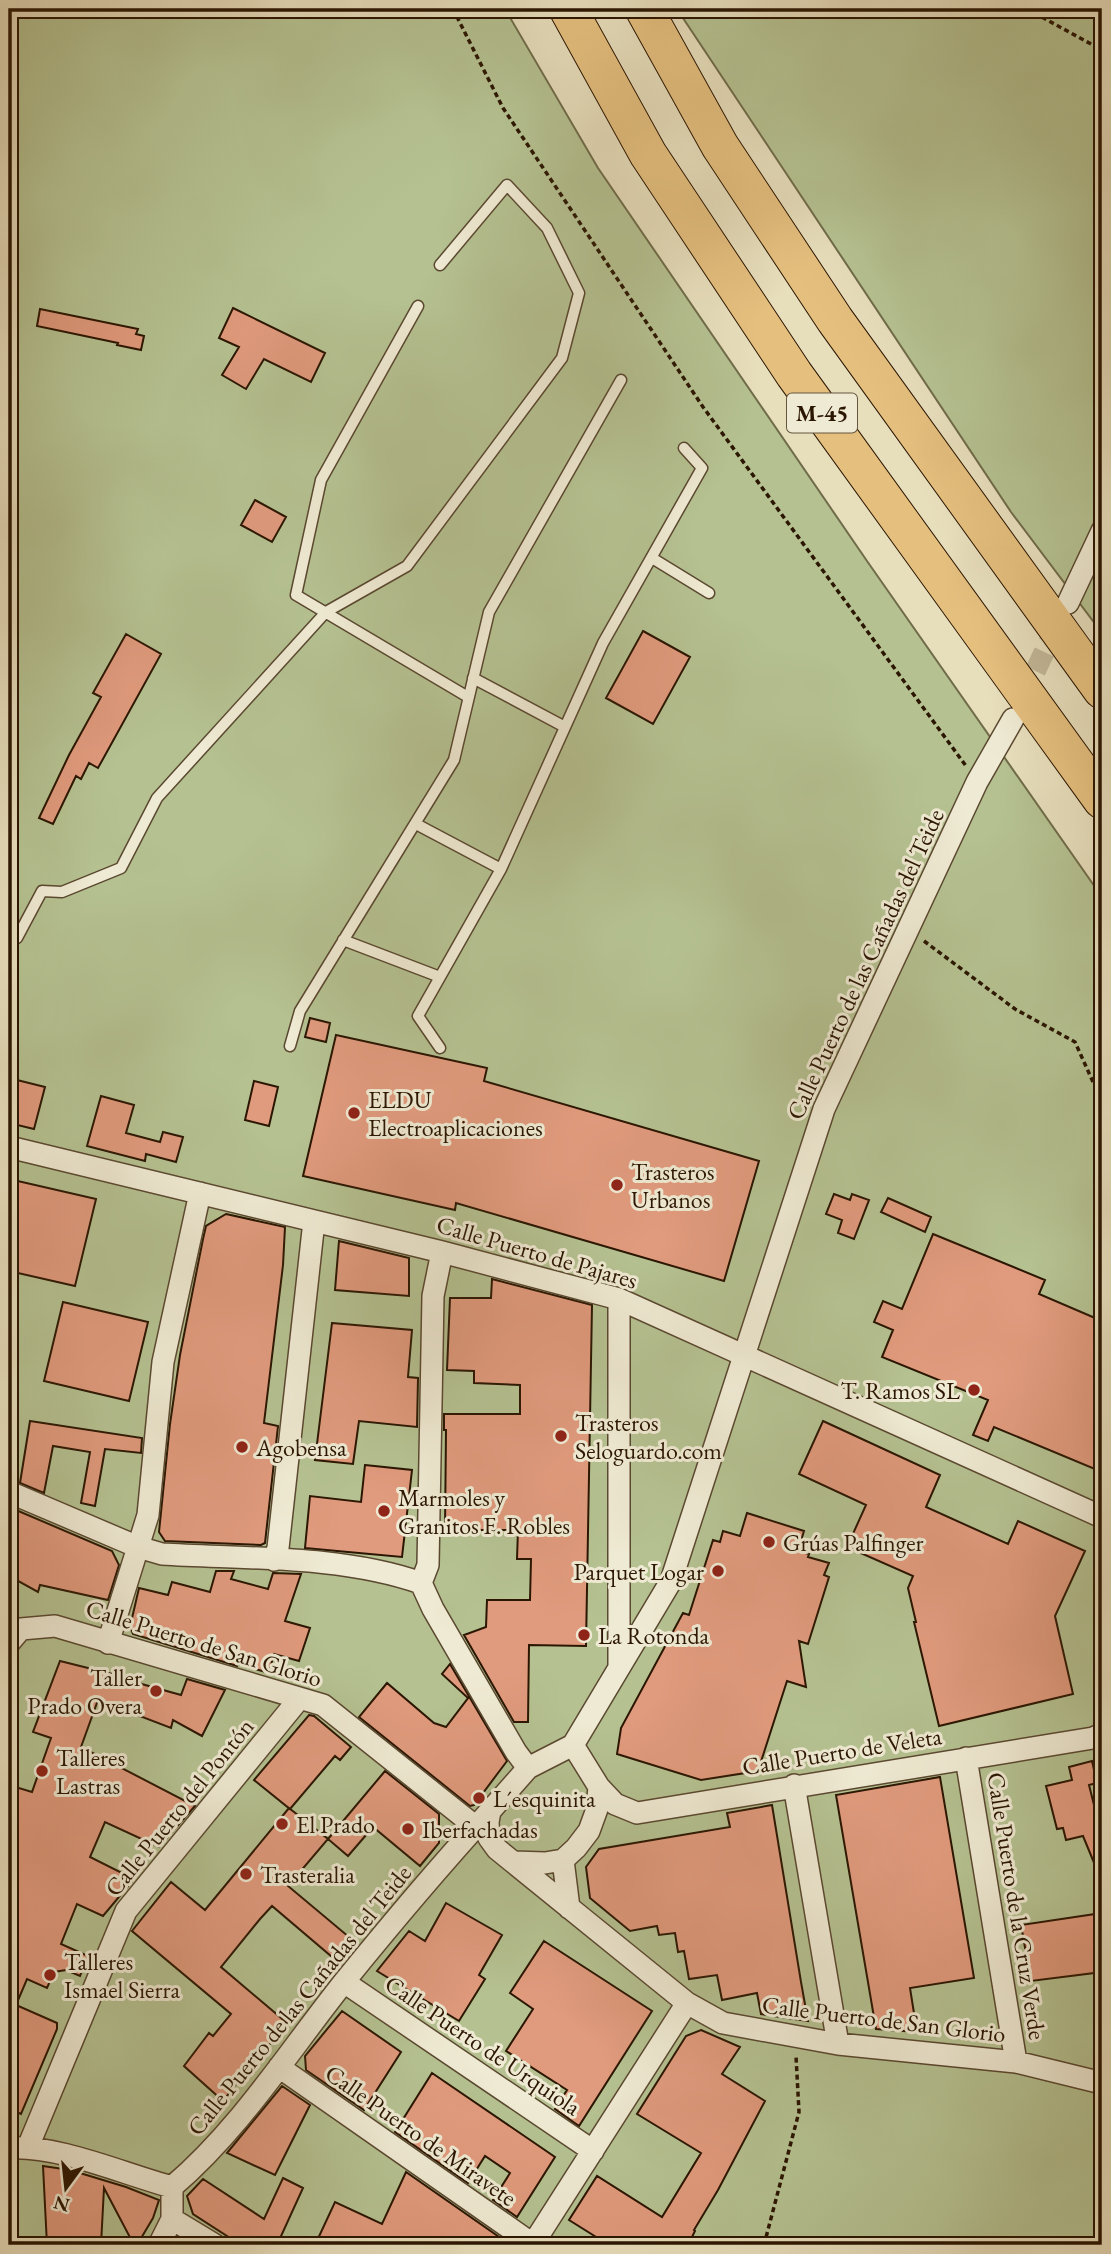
<svg xmlns="http://www.w3.org/2000/svg" width="1111" height="2254" viewBox="0 0 1111 2254" font-family="'EB Garamond',serif">
	<style>
		.green { fill: #b5c191; stroke: #706c4a; stroke-width: 2 }
		.building { fill: #e09a7d; stroke: #2b1602; stroke-width: 2 }
		.lines { fill: none; stroke-linecap: round; stroke-linejoin: round }
		.minor-tunnel { stroke: #c1b697; stroke-width: 21; stroke-dasharray: 21 10; stroke-linecap: butt }
		.service-casing { stroke: #5a4830; stroke-width: 13 }
		.minor-casing { stroke: #5a4830; stroke-width: 24 }
		.motorway-casing { stroke: #2b1602; stroke-width: 39 }
		.path { stroke: #2b1602; stroke-width: 3.5; stroke-dasharray: 5 3.5; stroke-linecap: butt }
		.service { stroke: #efead3; stroke-width: 10 }
		.minor { stroke: #efead3; stroke-width: 21 }
		.motorway { stroke: #e4bf7e; stroke-width: 37 }
		.poi-dot { fill: #8f2418; stroke: #efead3; stroke-width: 2.5 }
		.labels { text-anchor: middle; dominant-baseline: central; stroke-width: 6; stroke-linejoin: round; paint-order: stroke }
		.shield { fill: #efead3; stroke: #665641; stroke-width: 2 }
		.shield-label { font-size: 23px; font-weight: bold; fill: #2b1602 }
		.street-label { font-size: 24px; fill: #2b1602; stroke: #efead3 }
		.poi-label { font-size: 24px; fill: #2b1602; stroke: #efead3; text-anchor: start }
	</style>
	<rect width="100%" height="100%" fill="#e7debc"/>
	<filter id="stains"><feTurbulence type="fractalNoise" baseFrequency=".00286" numOctaves="4"/><feColorMatrix values="0 0 0 0 .2 0 0 0 0 .09 0 0 0 0 .02 0 0 0 .5 -.17"/></filter>
	<radialGradient id="worn" r=".72"><stop offset=".6" stop-color="#630" stop-opacity="0"/><stop offset="1" stop-color="#630" stop-opacity=".3"/></radialGradient>
	<path class="green" d="M9 9H505L598 168 867 561 1102 897V2245H9Z
		M677 9H1102V633L1011 512Z"/>
	<path class="building" d="M233 308 325 353 311 382 264 359 246 389 222 375 239 347 219 338Z
		M40 309 138 329 136 334 144 336 141 350 117 345 118 343 37 326Z
		M255 500 286 517 272 542 241 525Z
		M643 631 690 657 653 724 606 698Z
		M126 634 161 654 98 768 89 763 81 779 76 776 53 824 39 818 69 755 101 697 93 693Z
		M310 1018 330 1023 326 1042 305 1037Z
		M336 1035 487 1068 484 1081 759 1161 724 1281 456 1203 455 1210 303 1176Z
		M9 1078 45 1087 34 1129 9 1123Z
		M254 1081 278 1087 269 1126 245 1120Z
		M101 1096 134 1105 126 1133 160 1142 163 1132 183 1137 176 1162 146 1154 145 1161 87 1146Z
		M9 1179 96 1199 75 1286 9 1271Z
		M834 1194 850 1200 852 1194 869 1200 854 1239 838 1233 842 1220 826 1214Z
		M888 1198 931 1217 925 1232 881 1212Z
		M226 1214 285 1227 283 1265 264 1423 278 1426 265 1543 261 1545 165 1541 159 1532 170 1424 180 1355 203 1239 206 1226Z
		M933 1234 1045 1280 1039 1294 1102 1321V1472L994 1427 988 1441 973 1435 988 1400 882 1357 893 1330 874 1322 883 1301 902 1309Z
		M339 1241 409 1258V1296L335 1290Z
		M492 1279 592 1305 586 1646 529 1645 528 1722H514L464 1635 486 1627 487 1600H530L531 1559H517L518 1530H445L446 1430H444V1414H520V1385L474 1383V1371L447 1370 450 1298H491Z
		M63 1302 148 1322 129 1401 44 1381Z
		M332 1323 412 1330 408 1377 418 1378 417 1427 359 1421 353 1464 315 1460Z
		M30 1421 142 1438 141 1453 105 1449 95 1506 81 1503 90 1452 53 1446 44 1493 20 1483Z
		M823 1421 940 1475 926 1507 1008 1544 1018 1521 1085 1551 1055 1616 1073 1694 939 1726 914 1622H916L908 1588 913 1576 847 1547 866 1505 799 1474Z
		M365 1465 412 1470 402 1557 305 1548 310 1496 361 1502Z
		M9 1507 112 1551 119 1565 108 1600 40 1585 38 1592 9 1576Z
		M747 1513 804 1531 798 1551 809 1554 808 1557 829 1563 824 1575 829 1577 808 1644 799 1641 806 1687 787 1681 758 1771 701 1780 617 1754 621 1728 683 1613 689 1615 713 1540 720 1542 723 1531 740 1536Z
		M216 1571H234L231 1579 268 1589 273 1573 301 1574 285 1621 310 1628 299 1661 274 1654 269 1673 238 1664 237 1666 133 1634 130 1627 139 1588 168 1595 172 1582 210 1592Z
		M60 1661 132 1679 131 1681 181 1695 187 1679 225 1690 202 1736 173 1720 171 1728 98 1700 81 1747 195 1806 159 1847 105 1822 90 1857 134 1879 103 1916 77 1904 61 1944 88 1956 80 1976 66 1970 54 1972 47 1988 27 1979 16 2005 57 2023V2029L21 2114 9 2109V1785L32 1792 51 1738 33 1732Z
		M450 1664 507 1761 474 1805 470 1806 359 1717 387 1683 434 1723 446 1727 468 1698 442 1674Z
		M309 1715 314 1716 351 1747 340 1760 335 1756 290 1809 254 1780Z
		M1092 1761 1097 1783 1089 1785 1102 1837V1882L1083 1836 1066 1840 1063 1828 1057 1829 1046 1786 1072 1780 1069 1767Z
		M385 1771 439 1814V1843L420 1866 373 1827 348 1856 328 1839Z
		M940 1777 974 1978 910 1988 917 2032 876 2029 836 1795Z
		M772 1805 801 1982 808 2021 761 2014 757 1993 722 2000 717 1975 689 1979 684 1951 678 1952 675 1933 659 1935 657 1926 630 1931 590 1898 586 1867 599 1849 730 1827 727 1813Z
		M289 1808 328 1839 288 1886 355 1942 338 1962 272 1906 260 1919 221 1967 287 2023 269 2045 267 2044 223 2101 184 2066 209 2033 213 2036 231 2014 132 1931 171 1882 205 1910Z
		M446 1903 502 1935 479 1975 485 1979 459 2021 377 1971 409 1931 425 1941Z
		M1102 1913V1972L1031 1981 1021 1925Z
		M544 1941 652 2011 579 2126 555 2109 567 2090 506 2051 533 2009 510 1993Z
		M342 2011 401 2052 364 2110 306 2070 305 2056Z
		M701 2030 740 2047 722 2074 765 2101 718 2190 694 2230 695 2231 688 2245H609L569 2220 597 2176 662 2217 701 2153 637 2114 686 2036Z
		M432 2073 555 2157 517 2217 493 2200 510 2173 485 2156 468 2183 395 2132Z
		M282 2086 310 2105 275 2175 227 2153Z
		M43 2166 70 2170 126 2187 159 2200 153 2218 137 2245H134L104 2188 101 2245H47Z
		M406 2172 502 2239 498 2245H315L335 2202 382 2224Z
		M283 2178 303 2188 277 2245H241L193 2214 187 2196 203 2179 264 2219Z"/>
	<g class="lines">
		<path class="minor-tunnel" d="M1022 699 1059 621"/>
		<g class="service-casing">
			<path id="service" d="M418 306 321 480 296 595 468 697
				M652 558 709 593
				M473 678 565 727
				M416 824 501 869
				M343 940 440 977
				M9 942 17 938 42 891 62 892 121 868 157 798 326 612 407 566 562 358 579 293 547 228 507 185 440 265
				M290 1046 300 1011 454 760 489 612 621 380
				M440 1048 418 1016 501 869 603 643 702 468 684 448"/>
		</g>
		<g class="minor-casing">
			<path id="minor" d="M1068 603 1102 531
				M9 1147 442 1252 619 1299 1102 1517
				M9 1492 138 1547 162 1554C245 1559 342 1555 421 1583L433 1609 516 1752 528 1768
				M274 1560 278 1548 314 1221
				M421 1583 428 1565 433 1296 442 1252
				M9 1643 21 1629 55 1626 323 1705 476 1827
				M108 1643 148 1515 163 1362 200 1193
				M619 1667V1299
				M573 1745 671 1581 824 1109 977 782 1013 719
				M573 1745 599 1787 597 1809 589 1831 576 1848 563 1860 545 1863 513 1862 497 1849 489 1838 488 1822 490 1811 528 1768Z
				M966 1758 1016 2062
				M794 1785 838 2044
				M599 1787 615 1804 637 1813 1093 1738 1102 1734
				M563 1860 569 1908
				M513 1862 687 2003 723 2023 838 2044 1016 2062 1102 2083
				M344 1982 593 2151
				M279 2067 534 2245
				M28 2147 126 1911 299 1699
				M9 2148C59 2145 123 2174 172 2187V2219L159 2245
				M172 2187C240 2129 289 2051 344 1982 391 1924 440 1866 490 1811
				M172 2219 215 2245
				M533 2244 687 2003"/>
		</g>
		<g class="motorway-casing">
			<path id="motorway" d="M568 9 648 154 794 374 1102 800
				M644 9 720 146 835 320 1102 690"/>
		</g>
		<path class="path" d="M453 9 503 108 703 407 966 766
			M1027 9 1102 50
			M924 941 1015 1009 1075 1042 1102 1102
			M764 2245 799 2112 796 2056"/>
		<use href="#service" class="service"/>
		<use href="#minor" class="minor"/>
		<use href="#motorway" class="motorway"/>
	</g>
	<g class="poi-dot">
		<circle cx="354" cy="1113" r="7"/>
		<circle cx="617" cy="1185" r="7"/>
		<circle cx="974" cy="1390" r="7"/>
		<circle cx="561" cy="1436" r="7"/>
		<circle cx="242" cy="1447" r="7"/>
		<circle cx="384" cy="1511" r="7"/>
		<circle cx="769" cy="1542" r="7"/>
		<circle cx="718" cy="1571" r="7"/>
		<circle cx="584" cy="1635" r="7"/>
		<circle cx="156" cy="1691" r="7"/>
		<circle cx="42" cy="1771" r="7"/>
		<circle cx="479" cy="1798" r="7"/>
		<circle cx="282" cy="1824" r="7"/>
		<circle cx="408" cy="1829" r="7"/>
		<circle cx="246" cy="1874" r="7"/>
		<circle cx="50" cy="1975" r="7"/>
	</g>
	<g class="labels">
		<rect class="shield" x="787" y="393.5" width="70" height="39" rx="5"/>
		<g class="shield-label">
			<text x="822" y="413">M-45</text>
		</g>
		<g class="street-label">
			<text transform="translate(865 964) rotate(-65)">Calle Puerto de las Cañadas del Teide</text>
			<text transform="translate(537 1252) rotate(16)">Calle Puerto de Pajares</text>
			<text transform="translate(204 1643) rotate(17)">Calle Puerto de San Glorio</text>
			<text transform="translate(842 1751) rotate(-9)">Calle Puerto de Veleta</text>
			<text transform="translate(179 1807) rotate(-51)">Calle Puerto del Pontón</text>
			<text transform="translate(1017 1906) rotate(81)">Calle Puerto de la Cruz Verde</text>
			<text transform="translate(299 2000) rotate(-51)">Calle Puerto de las Cañadas del Teide</text>
			<text transform="translate(884 2019) rotate(7)">Calle Puerto de San Glorio</text>
			<text transform="translate(483 2045) rotate(34)">Calle Puerto de Urquiola</text>
			<text transform="translate(421 2135) rotate(35)">Calle Puerto de Miravete</text>
		</g>
		<g class="poi-label">
			<text x="368" y="1099">ELDU<tspan x="368" dy="28">Electroaplicaciones</tspan></text>
			<text x="631" y="1171">Trasteros<tspan x="631" dy="28">Urbanos</tspan></text>
			<text x="960" y="1390" text-anchor="end">T. Ramos SL</text>
			<text x="575" y="1422">Trasteros<tspan x="575" dy="28">Seloguardo.com</tspan></text>
			<text x="256" y="1447">Agobensa</text>
			<text x="398" y="1497">Marmoles y<tspan x="398" dy="28">Granitos F. Robles</tspan></text>
			<text x="783" y="1542">Grúas Palfinger</text>
			<text x="704" y="1571" text-anchor="end">Parquet Logar</text>
			<text x="598" y="1635">La Rotonda</text>
			<text x="142" y="1677" text-anchor="end">Taller<tspan x="142" dy="28">Prado Overa</tspan></text>
			<text x="56" y="1757">Talleres<tspan x="56" dy="28">Lastras</tspan></text>
			<text x="493" y="1798">L´esquinita</text>
			<text x="296" y="1824">El Prado</text>
			<text x="422" y="1829">Iberfachadas</text>
			<text x="260" y="1874">Trasteralia</text>
			<text x="64" y="1961">Talleres<tspan x="64" dy="28">Ismael Sierra</tspan></text>
		</g>
	</g>
	<rect width="1111" height="2254" fill="none" stroke="#e7debc" stroke-width="35"/>
	<rect x="10" y="10" width="1090" height="2233" fill="none" stroke="#2b1602" stroke-width="3.5"/>
	<rect x="18" y="18" width="1076" height="2219" fill="none" stroke="#2b1602" stroke-width="2"/>
	<g transform="translate(66 2188) rotate(195)" stroke="#efead3" stroke-width="5" paint-order="stroke">
	<path d="M0-5L12 26L0 18L-12 26Z" fill="#2b1602"/>
	<text y="-10" font-size="19" font-weight="bold" text-anchor="middle" fill="#2b1602">N</text>
	</g>
	<rect width="100%" height="100%" filter="url(#stains)"/>
	<rect width="100%" height="100%" fill="url(#worn)"/>
</svg>
